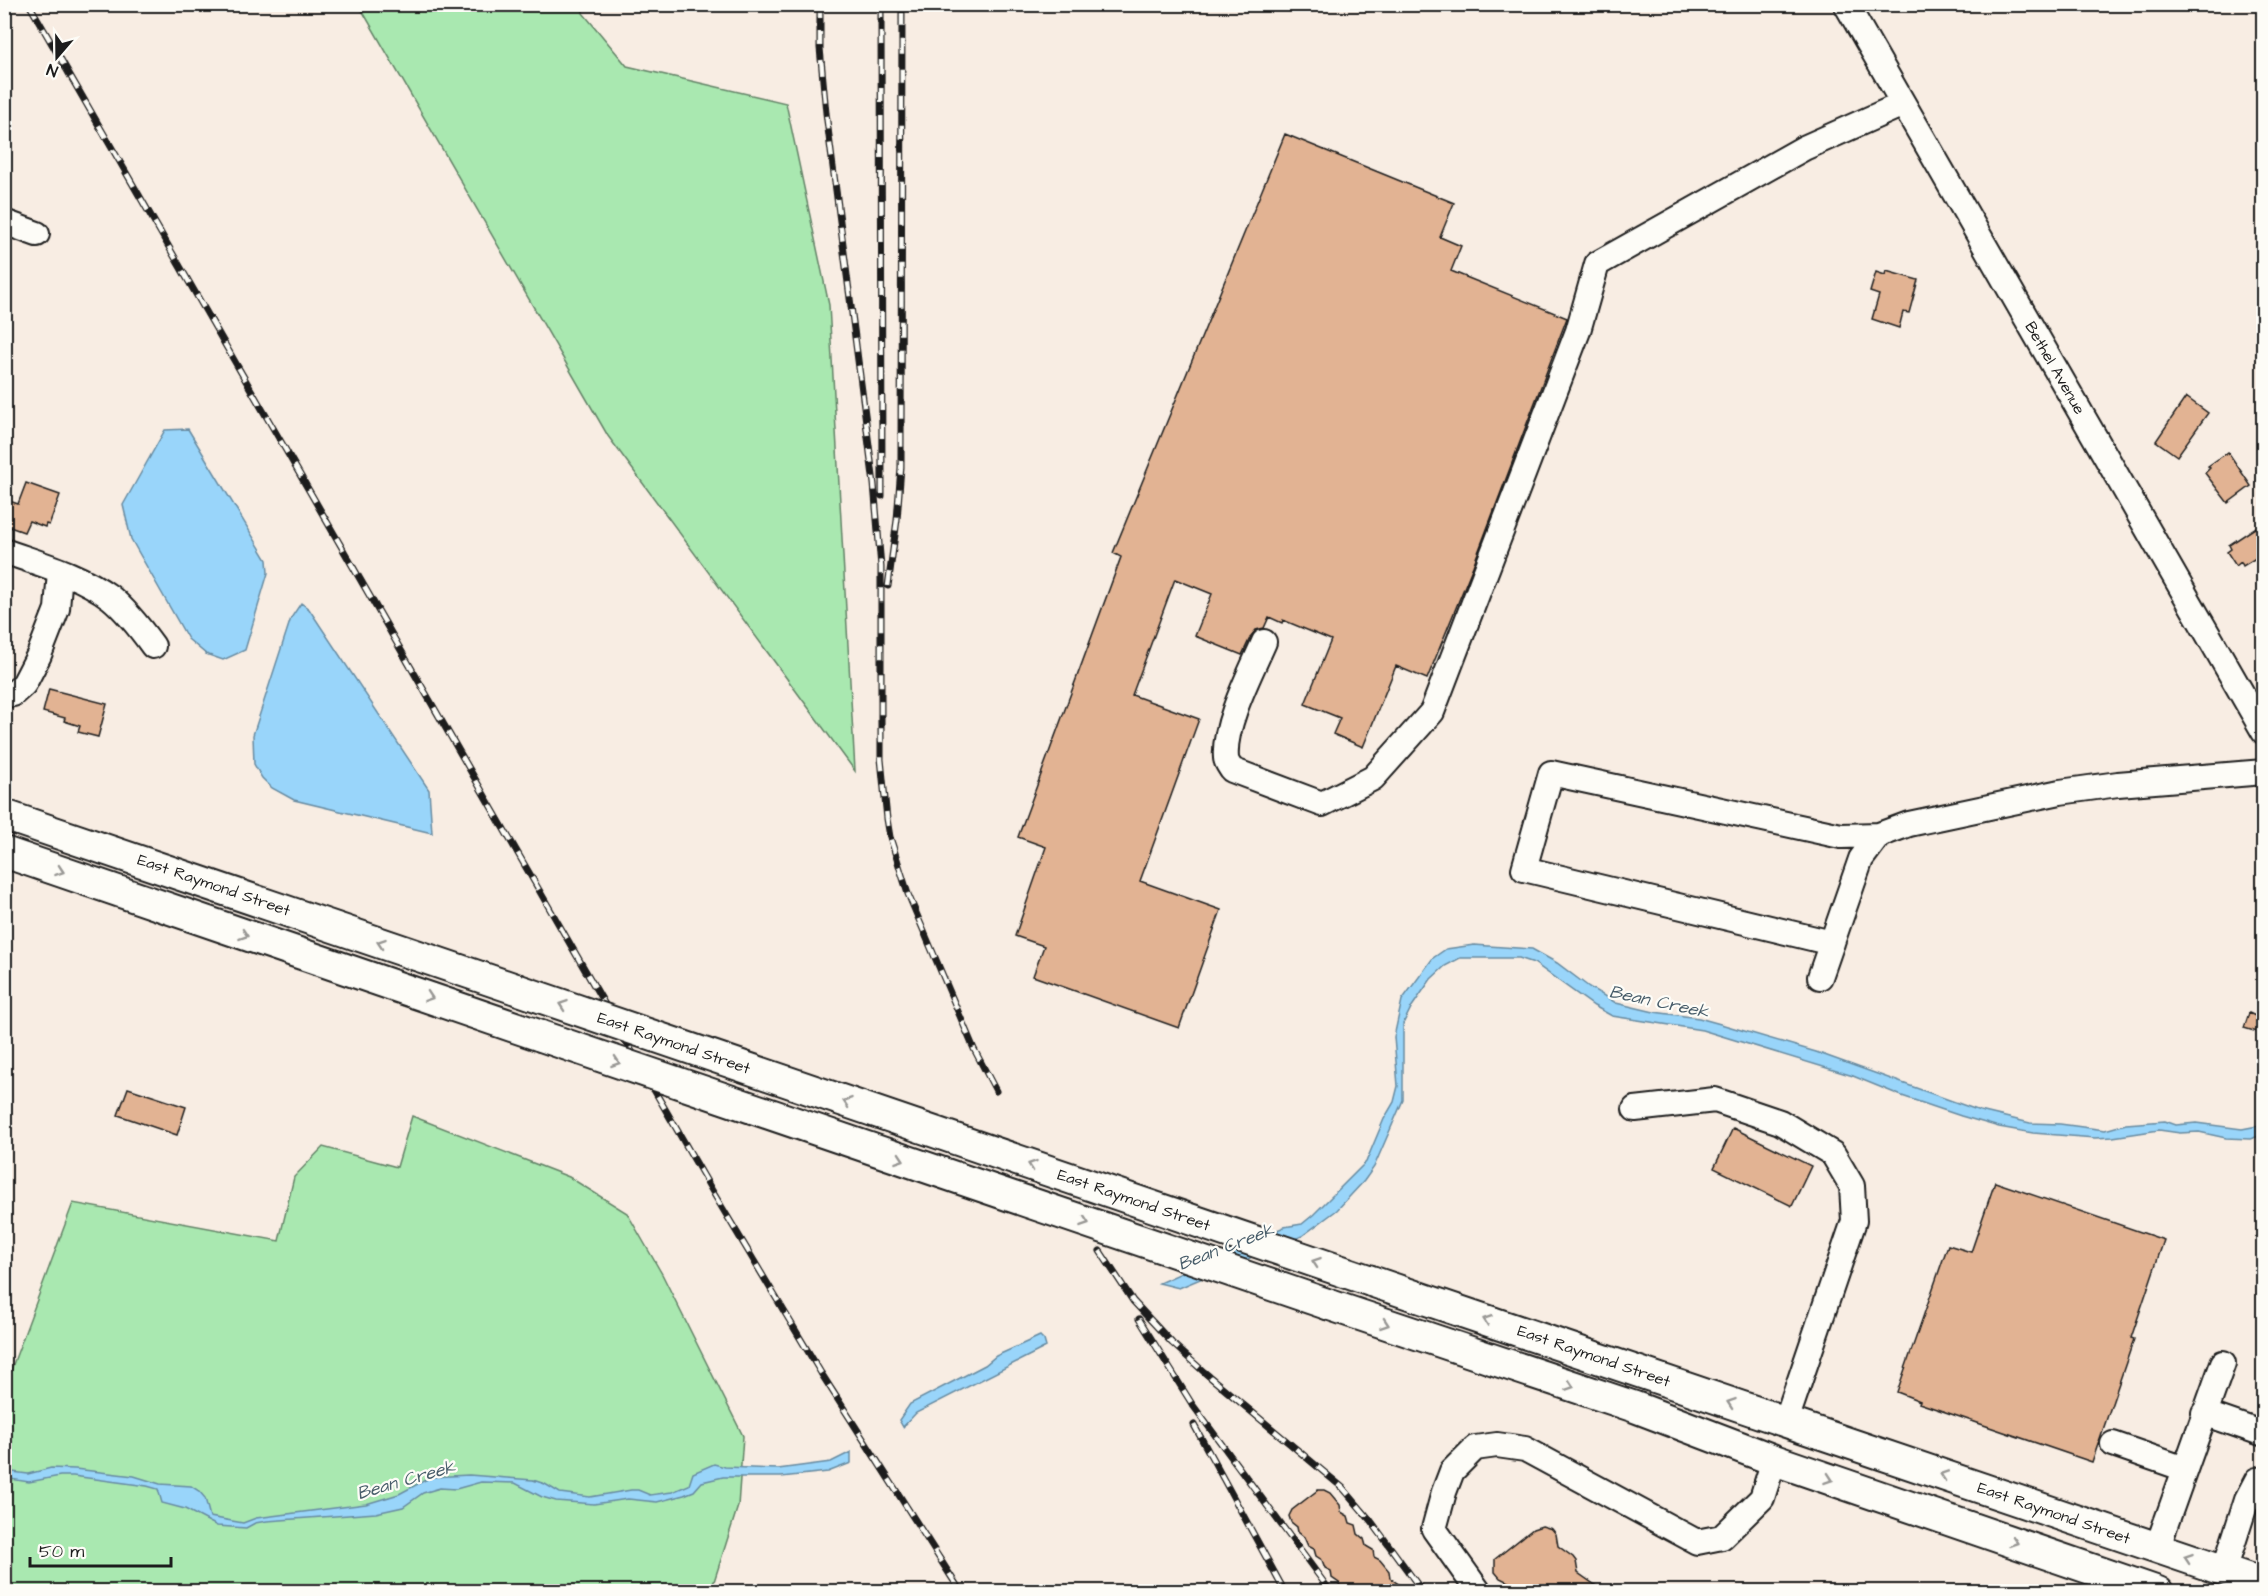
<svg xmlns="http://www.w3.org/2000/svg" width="2268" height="1596" viewBox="0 0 2268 1596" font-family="'Architects Daughter',sans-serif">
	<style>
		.green { fill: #a9e8b0; stroke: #628266; stroke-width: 1.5 }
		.water { fill: #99d5fa; stroke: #678ba1; stroke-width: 1.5 }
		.building { fill: #e2b393; stroke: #1c1c1c; stroke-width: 1.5 }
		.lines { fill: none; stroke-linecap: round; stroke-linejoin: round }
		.minor-casing { stroke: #1c1c1c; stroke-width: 28 }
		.major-casing { stroke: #1c1c1c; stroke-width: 34 }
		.minor { stroke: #fdfcf7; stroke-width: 24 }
		.major { stroke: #fdfcf7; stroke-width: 30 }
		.rail-casing { stroke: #1c1c1c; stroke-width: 7 }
		.rail { stroke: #fdfcf7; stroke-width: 4.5; stroke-dasharray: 14; stroke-linecap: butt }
		.major-bridge-casing { stroke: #1c1c1c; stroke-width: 34; stroke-linecap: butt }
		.major-bridge { stroke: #fdfcf7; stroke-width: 30 }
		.oneway { stroke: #989794 }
		.labels { text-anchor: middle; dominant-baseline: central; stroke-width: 4.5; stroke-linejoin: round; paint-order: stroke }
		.street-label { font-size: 16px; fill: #1c1c1c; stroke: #fdfcf7 }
		.water-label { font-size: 18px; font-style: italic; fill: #485d6a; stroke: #fdfcf7 }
	</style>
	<rect width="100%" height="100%" fill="#f8ede3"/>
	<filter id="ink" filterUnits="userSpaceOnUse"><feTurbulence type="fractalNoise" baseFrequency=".0167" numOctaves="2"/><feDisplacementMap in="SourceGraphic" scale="12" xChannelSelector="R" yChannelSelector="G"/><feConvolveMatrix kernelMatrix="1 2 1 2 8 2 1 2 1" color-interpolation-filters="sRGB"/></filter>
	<g filter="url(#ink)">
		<path class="green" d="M359 5H582L583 13 627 66 786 103 829 305 855 771 608 436Z
			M412 1116 569 1177 627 1213 662 1274 743 1436 738 1506 711 1591H5L4 1374 8 1378 73 1203 279 1241 294 1177 323 1147 397 1167Z"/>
		<path class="water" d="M188 429 267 560 268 573 245 650 223 660 206 654 188 639 131 539 123 505 165 430Z
			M301 603 309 609 429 790 432 833 294 800 272 788 262 778 254 764 253 735 291 618Z
			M1474 945 1532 949 1557 963 1589 987 1616 1003 1654 1012 1699 1018 1724 1025 1816 1052 1980 1111 2030 1123 2060 1124 2105 1130 2126 1124 2165 1121 2176 1125 2196 1123 2242 1129 2263 1125V1135L2250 1139 2226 1138 2199 1132 2180 1133 2159 1130 2113 1137 2095 1138 2033 1133 1999 1127 1961 1116 1902 1096 1853 1076 1702 1030 1612 1016 1594 1006 1534 963 1519 958H1460L1445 966 1431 979 1411 1008 1403 1024V1100L1374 1167 1364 1181 1337 1210 1302 1236 1179 1288 1159 1283 1284 1227 1302 1224 1313 1215 1366 1162 1384 1119 1394 1102 1398 1086 1394 1037 1402 1000 1433 958 1446 949Z
			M1040 1336 1044 1340 1046 1347 916 1413 903 1427 899 1420 910 1404 985 1365 996 1356Z
			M851 1452V1463L828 1472 781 1477H723L702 1482 694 1491 684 1495 657 1502 628 1499 594 1504 556 1501 542 1497 515 1483 481 1482 456 1489 440 1488 423 1493 403 1507 376 1513 267 1521 255 1523 246 1528 217 1526 185 1509 162 1503 158 1489 147 1486 73 1476H60L29 1482 4 1478 5 1471 28 1474 51 1468 75 1469 134 1476 160 1484 191 1486 199 1491 205 1498 210 1517 243 1523 256 1518 366 1504 399 1494 431 1477 469 1475 533 1480 545 1484 560 1493 590 1497 631 1490H638L650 1495 657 1494 672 1492 689 1485 693 1473 714 1464 725 1467 778 1469 831 1462Z"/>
		<path class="building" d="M1285 134 1454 203 1440 237 1461 246 1451 271 1567 318 1473 566 1427 679 1396 666 1363 747 1333 734 1340 718 1305 704 1331 640 1283 620 1282 623 1269 617 1264 628 1256 630 1251 636 1242 655 1195 636 1212 594 1175 579 1132 695 1199 719 1140 881 1221 910 1179 1028 1033 976 1044 946 1015 936 1046 847 1018 837 1121 557 1113 553Z
			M1886 271 1918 280 1909 313 1903 312 1899 328 1872 319 1879 295 1870 292 1876 272 1885 275Z
			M2186 397 2208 413 2177 456 2156 441Z
			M2228 452 2251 486 2228 503 2205 473 2210 468 2208 466Z
			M26 483 60 495 49 525 46 524 45 527 29 521 24 532 4 525V499L18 504Z
			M2264 522V553L2243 566 2241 562 2236 566 2227 552 2231 549 2229 545Z
			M49 689 107 704 98 737 78 732 80 726 64 721 65 718 43 712Z
			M2249 1013 2264 1020V1034L2244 1028Z
			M128 1088 186 1107 177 1135 118 1115Z
			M1733 1128 1811 1166 1792 1206 1714 1168Z
			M1995 1182 2164 1240 2131 1338 2134 1339 2092 1462 1919 1403 1920 1401 1897 1392 1948 1245 1971 1252Z
			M1318 1490H1324L1330 1493 1340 1505 1341 1512 1348 1516 1350 1523 1356 1525 1358 1534 1364 1539 1366 1546 1373 1550 1374 1557 1380 1560 1389 1571 1390 1578 1410 1592H1341L1339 1583 1332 1578 1331 1571 1325 1568 1322 1560 1316 1556 1314 1549 1308 1546 1304 1537 1298 1532 1297 1527 1291 1522 1289 1516 1292 1510Z
			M1542 1526 1552 1529 1556 1534 1558 1546 1573 1557 1576 1561 1578 1573 1605 1592H1511L1512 1584 1500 1578 1495 1572V1559L1533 1529Z"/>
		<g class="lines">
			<g class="minor-casing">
				<path id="minor" d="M1846 4 2264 732
					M4 222 37 234
					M4 551C40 564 79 574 110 597 127 611 140 628 153 646
					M1264 642C1251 672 1223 725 1226 758 1226 762 1230 767 1232 770L1322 804 1373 778 1432 712 1578 331 1597 264 1804 148 1903 104
					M4 695 13 694 24 684 39 655 57 609 60 571
					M1832 943 1524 869 1551 773 1841 836 1879 835
					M1820 977 1861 859 1879 835 1909 824 2060 792 2118 784 2264 772
					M1635 1109 1715 1100 1780 1122 1833 1154 1852 1186 1854 1221 1786 1421
					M2204 1413 2264 1434
					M2113 1444 2185 1469
					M2157 1548 2223 1363
					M2224 1571 2247 1499 2257 1480 2264 1479
					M1479 1592 1434 1529 1444 1492 1452 1471 1475 1448 1497 1445 1525 1449 1697 1542 1722 1537 1762 1498 1774 1460"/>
			</g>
			<g class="major-casing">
				<path id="major" d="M4 815 516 989
					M4 852 541 1036
					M1371 1281 2264 1584
					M1330 1305 1635 1407 1774 1460 2158 1592"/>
			</g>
			<use href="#minor" class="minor"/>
			<use href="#major" class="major"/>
			<g class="rail-casing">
				<path id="rail" d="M29 4 714 1194 821 1373 961 1592
					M820 4V48L826 113 874 484 881 567V759L887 819 890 837 908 894 974 1049 996 1091
					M881 4 882 496
					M888 586 897 520 901 467 902 4
					M1100 1251 1133 1301 1172 1343 1204 1372 1343 1488 1371 1521 1423 1592
					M1139 1319 1192 1404 1331 1592
					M1194 1425 1285 1592"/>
			</g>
			<use href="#rail" class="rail"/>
			<g class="major-bridge-casing">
				<path id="major-bridge" d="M516 989 1371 1281
					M541 1036 1330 1305"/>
			</g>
			<use href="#major-bridge" class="major-bridge"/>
		</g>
		<defs><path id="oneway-chevron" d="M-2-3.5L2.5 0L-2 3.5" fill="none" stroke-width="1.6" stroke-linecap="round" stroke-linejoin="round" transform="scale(1.5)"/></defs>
		<g class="oneway">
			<use href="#oneway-chevron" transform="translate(60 871) rotate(19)"/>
			<use href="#oneway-chevron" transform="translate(244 935) rotate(19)"/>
			<use href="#oneway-chevron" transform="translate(381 943) rotate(-161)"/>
			<use href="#oneway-chevron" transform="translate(429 997) rotate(19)"/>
			<use href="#oneway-chevron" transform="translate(563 1005) rotate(-161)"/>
			<use href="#oneway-chevron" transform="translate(616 1062) rotate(19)"/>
			<use href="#oneway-chevron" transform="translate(847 1102) rotate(-161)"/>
			<use href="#oneway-chevron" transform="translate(900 1159) rotate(19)"/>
			<use href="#oneway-chevron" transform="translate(1032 1165) rotate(-161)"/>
			<use href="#oneway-chevron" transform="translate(1085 1222) rotate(19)"/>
			<use href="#oneway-chevron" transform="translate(1316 1262) rotate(-161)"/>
			<use href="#oneway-chevron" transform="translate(1487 1320) rotate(-161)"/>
			<use href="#oneway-chevron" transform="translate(1385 1324) rotate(19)"/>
			<use href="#oneway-chevron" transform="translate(1570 1386) rotate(19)"/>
			<use href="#oneway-chevron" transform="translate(1731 1403) rotate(-161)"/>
			<use href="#oneway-chevron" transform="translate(1944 1475) rotate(-161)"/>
			<use href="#oneway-chevron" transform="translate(1829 1479) rotate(19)"/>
			<use href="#oneway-chevron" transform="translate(2014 1542) rotate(19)"/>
			<use href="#oneway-chevron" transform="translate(2188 1558) rotate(-161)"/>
		</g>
	</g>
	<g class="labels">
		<g class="street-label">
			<text transform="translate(2055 368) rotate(60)">Bethel Avenue</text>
			<text transform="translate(214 885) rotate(19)">East Raymond Street</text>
			<text transform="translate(674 1043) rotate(19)">East Raymond Street</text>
			<text transform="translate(1134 1200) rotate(19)">East Raymond Street</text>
			<text transform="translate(1594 1356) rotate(19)">East Raymond Street</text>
			<text transform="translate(2054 1513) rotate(19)">East Raymond Street</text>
		</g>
		<g class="water-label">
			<text transform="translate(1659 1002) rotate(12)">Bean Creek</text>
			<text transform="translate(1226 1247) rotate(-21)">Bean Creek</text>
			<text transform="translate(406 1480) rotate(-16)">Bean Creek</text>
		</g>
	</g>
	<rect width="2268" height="1596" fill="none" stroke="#fdfcf7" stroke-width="24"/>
	<rect x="12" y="12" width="2244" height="1572" fill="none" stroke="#1c1c1c" stroke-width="2" filter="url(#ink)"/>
	<g transform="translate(57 57) rotate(200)" stroke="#fdfcf7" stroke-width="4.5" paint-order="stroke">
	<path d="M0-4.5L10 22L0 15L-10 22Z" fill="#1c1c1c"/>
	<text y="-9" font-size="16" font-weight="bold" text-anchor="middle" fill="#1c1c1c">N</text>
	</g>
	<path d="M30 1557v9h141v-9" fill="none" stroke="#1c1c1c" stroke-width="3"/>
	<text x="39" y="1557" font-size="18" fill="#1c1c1c" stroke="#fdfcf7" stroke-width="4.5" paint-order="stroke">50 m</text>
</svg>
